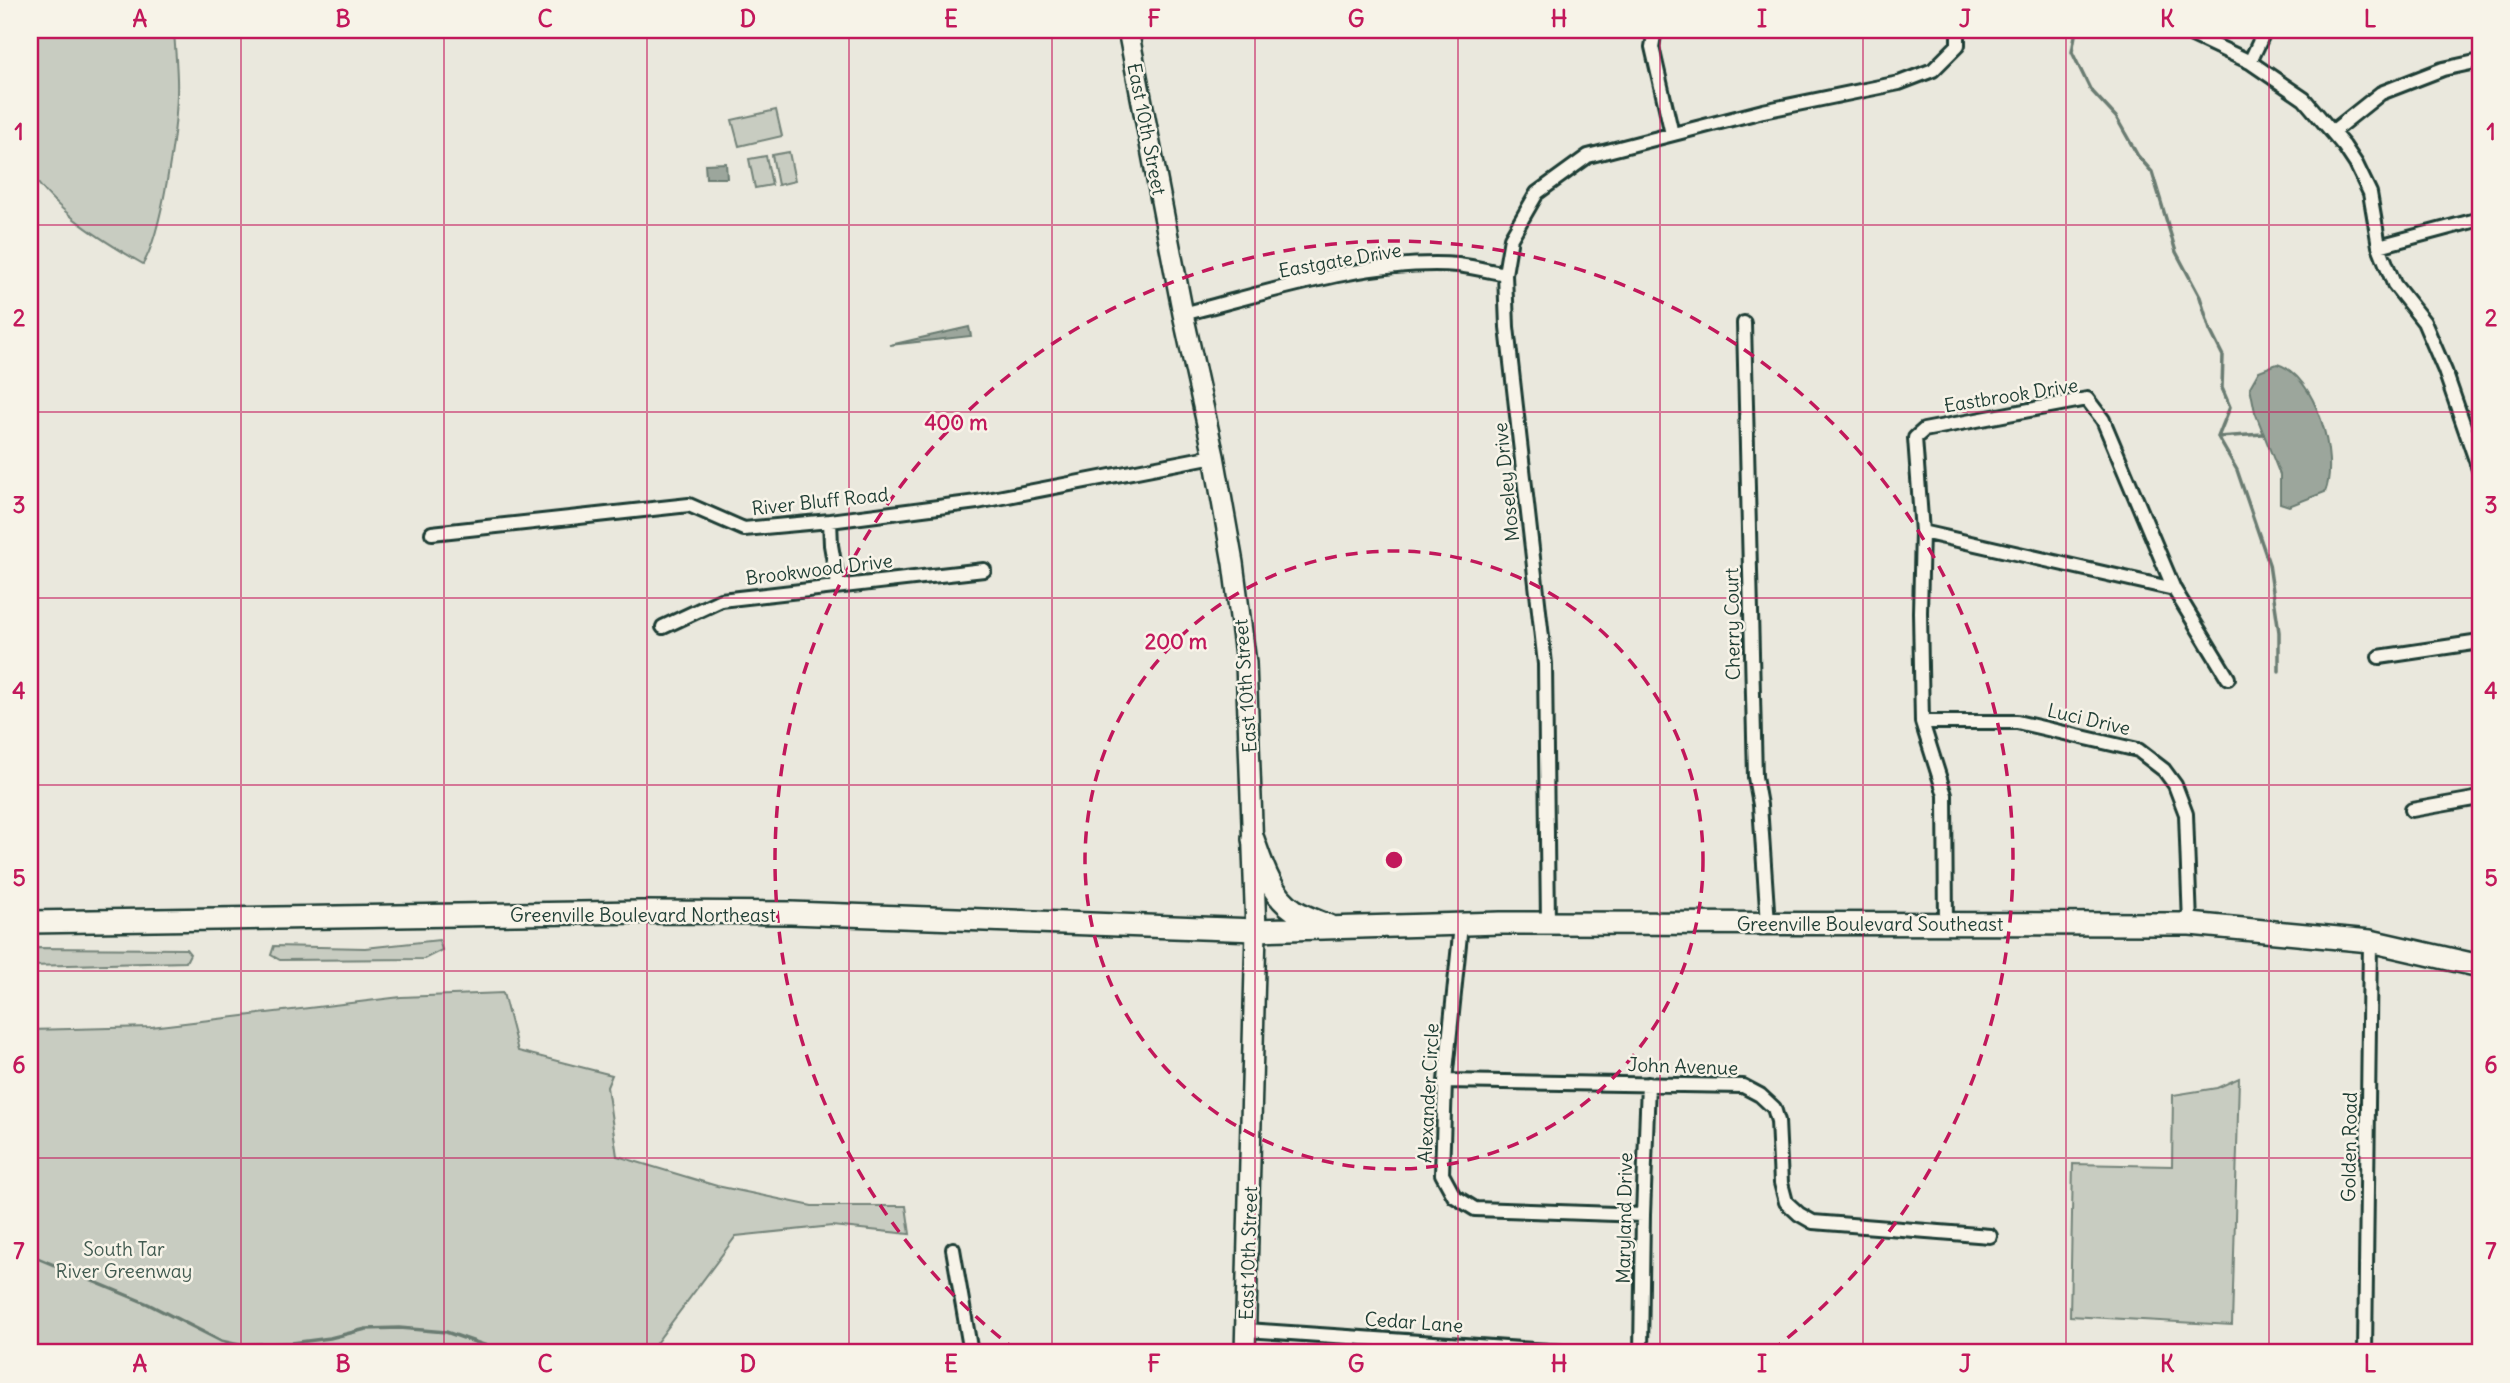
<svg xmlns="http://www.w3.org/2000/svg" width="2510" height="1383" viewBox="0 0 2510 1383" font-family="Delius,sans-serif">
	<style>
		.green { fill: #c8ccc1; stroke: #74847a; stroke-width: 2 }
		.water { fill: #9ca69c; stroke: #6a7c72; stroke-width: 2 }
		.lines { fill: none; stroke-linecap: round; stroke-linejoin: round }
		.stream { stroke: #6a7c72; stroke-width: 3.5 }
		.minor-casing { stroke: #1f3d34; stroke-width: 18 }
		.primary-casing { stroke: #1f3d34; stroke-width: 24 }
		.trunk-casing { stroke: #1f3d34; stroke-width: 26 }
		.minor { stroke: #f7f3e8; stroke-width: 12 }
		.primary { stroke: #f7f3e8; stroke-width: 19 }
		.trunk { stroke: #f7f3e8; stroke-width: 21 }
		.grid { fill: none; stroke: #c2185b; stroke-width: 2; stroke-opacity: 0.55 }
		.ring { fill: none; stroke: #c2185b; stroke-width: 3.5; stroke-dasharray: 12 9 }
		.labels { text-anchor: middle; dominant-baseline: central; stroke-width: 5; stroke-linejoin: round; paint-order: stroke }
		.street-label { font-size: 19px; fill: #1f3d34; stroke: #f7f3e8 }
		.park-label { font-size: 19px; fill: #415a50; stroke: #f7f3e8 }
		.centre { fill: #c2185b; stroke: #f7f3e8; stroke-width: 3.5 }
		.ring-label { font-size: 21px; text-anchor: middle; font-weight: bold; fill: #c2185b; stroke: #f7f3e8; stroke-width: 5; stroke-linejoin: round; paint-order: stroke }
		.neatline { fill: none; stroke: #c2185b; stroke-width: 2.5 }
		.grid-label { font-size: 23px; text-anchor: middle; font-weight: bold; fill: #c2185b }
	</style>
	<rect width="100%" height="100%" fill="#eae8dd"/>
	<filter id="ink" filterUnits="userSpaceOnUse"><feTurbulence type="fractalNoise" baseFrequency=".0143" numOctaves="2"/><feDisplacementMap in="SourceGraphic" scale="14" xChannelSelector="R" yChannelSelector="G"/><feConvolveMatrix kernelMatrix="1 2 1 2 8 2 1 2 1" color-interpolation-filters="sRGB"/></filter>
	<g filter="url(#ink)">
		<path class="green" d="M30 30H174C175 51 178 73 177 95 176 133 162 233 143 264 102 240 57 213 30 172Z
			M776 110 782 136 739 146 732 120Z
			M789 152 795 181 778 185 772 155Z
			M766 156 772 185 755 188 749 159Z
			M439 940 442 950 424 959 280 960 271 955 274 946 365 948Z
			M30 948 186 949 190 954 186 962 30 966Z
			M503 993 518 1051 612 1075 607 1087 617 1156 717 1186 812 1206H906L910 1234 832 1226 736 1236 654 1346 656 1353H30V1030L151 1027 401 997Z
			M2239 1078 2232 1325 2070 1316 2073 1164 2172 1166 2173 1095 2217 1088Z"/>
		<path class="water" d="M726 163 727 178H706L705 164Z
			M969 327 971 336 890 345Z
			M2277 364C2316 375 2339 458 2325 492L2289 506 2280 503V475L2255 412 2250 387 2259 371Z"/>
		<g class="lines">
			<path class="stream" d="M2076 30 2072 52 2090 89 2116 117 2138 156 2152 172 2176 252 2200 297 2210 330 2223 356 2222 388 2230 407 2218 437
				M2218 437 2237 470 2269 564 2279 632V671
				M2218 437 2263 434
				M30 1255 148 1304 221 1341 239 1345 292 1343 330 1338 366 1329 399 1328 446 1332 507 1353"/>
			<g class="minor-casing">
				<path id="minor" d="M1655 30 1652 47 1672 134
					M2182 30 2250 62 2304 99 2344 146 2356 164 2370 193 2379 246 2394 284 2424 322 2445 371 2480 472
					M2250 62 2265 30
					M2332 132 2381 93 2443 69 2480 61
					M2379 246 2480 219
					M1183 314C1266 293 1371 258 1458 265 1474 267 1490 271 1505 274
					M1744 323 1755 777 1760 805 1768 924
					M830 521 831 545 838 585
					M1922 532 1920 612 1922 722 1945 795 1946 924
					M432 533 689 505 744 529 830 521 977 502 1214 456
					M2174 589 2103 420 2087 399 1924 430 1915 438 1922 532 2174 589 2228 678
					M663 627 721 600 984 570
					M2379 657 2480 642
					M1922 722H2017L2138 750 2164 770 2175 785 2186 814 2190 924
					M2412 810 2480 798
					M1548 923 1545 664 1507 327 1505 274 1511 238 1537 193 1588 156 1763 111 1899 83 1933 70 1958 45V30
					M1461 925 1445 1081 1442 1174 1454 1196 1475 1209 1643 1215
					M1445 1081 1743 1086 1760 1095 1774 1108 1778 1121 1781 1183 1786 1202 1799 1214 1813 1222 1990 1236
					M953 1249 971 1353
					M1246 1330 1579 1353
					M1641 1353 1643 1215 1648 1084
					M2365 1353 2370 941"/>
			</g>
			<g class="primary-casing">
				<path id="primary" d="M1128 30 1183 314 1214 456 1233 563 1246 663 1256 930 1245 1353"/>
			</g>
			<g class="trunk-casing">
				<path id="trunk" d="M1253 839C1262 864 1270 894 1294 910 1304 917 1317 921 1329 926
					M30 922 642 912 791 913 1256 930 1501 923 2190 924 2370 941 2480 966"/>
			</g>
			<use href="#minor" class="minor"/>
			<use href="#primary" class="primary"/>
			<use href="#trunk" class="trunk"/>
		</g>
	</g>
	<path class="grid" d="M241 30V1353M444 30V1353M647 30V1353M849 30V1353M1052 30V1353M1255 30V1353M1458 30V1353M1660 30V1353M1863 30V1353M2066 30V1353M2269 30V1353M30 225H2480M30 412H2480M30 598H2480M30 785H2480M30 971H2480M30 1158H2480"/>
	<g class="ring">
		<circle cx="1394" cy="860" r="309"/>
		<path d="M1017 1351A619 619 0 1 1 1771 1351"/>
	</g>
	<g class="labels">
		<g class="street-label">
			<text transform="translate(1147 129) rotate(79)">East 10th Street</text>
			<text transform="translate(1340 260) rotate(-10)">Eastgate Drive</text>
			<text transform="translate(2011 395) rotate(-9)">Eastbrook Drive</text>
			<text transform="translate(1506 482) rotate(-96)">Moseley Drive</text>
			<text transform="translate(820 501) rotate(-6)">River Bluff Road</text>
			<text transform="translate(819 569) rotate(-7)">Brookwood Drive</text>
			<text transform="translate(1732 624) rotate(-91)">Cherry Court</text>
			<text transform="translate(1245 686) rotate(-94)">East 10th Street</text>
			<text transform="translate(2089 719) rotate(13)">Luci Drive</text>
			<text x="643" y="915">Greenville Boulevard Northeast</text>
			<text x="1870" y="924">Greenville Boulevard Southeast</text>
			<text transform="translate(1683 1066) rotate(2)">John Avenue</text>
			<text transform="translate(1428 1093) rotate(-87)">Alexander Circle</text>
			<text transform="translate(2349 1147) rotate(-89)">Golden Road</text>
			<text transform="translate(1624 1218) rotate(-89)">Maryland Drive</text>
			<text transform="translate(1248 1253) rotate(-88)">East 10th Street</text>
			<text transform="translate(1414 1322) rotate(4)">Cedar Lane</text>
		</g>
		<g class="park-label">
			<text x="124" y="1249">South Tar<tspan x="124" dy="22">River Greenway</tspan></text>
		</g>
	</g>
	<circle cx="1394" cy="860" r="10" class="centre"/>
	<g class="ring-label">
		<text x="956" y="430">400 m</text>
		<text x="1176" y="649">200 m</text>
	</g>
	<rect width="2510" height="1383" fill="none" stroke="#f7f3e8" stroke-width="77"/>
	<rect x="38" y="38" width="2434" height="1306" class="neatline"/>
	<g class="grid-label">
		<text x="140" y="27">A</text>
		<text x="343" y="27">B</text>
		<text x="545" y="27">C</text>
		<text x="748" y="27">D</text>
		<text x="951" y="27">E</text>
		<text x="1154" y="27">F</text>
		<text x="1356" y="27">G</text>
		<text x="1559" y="27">H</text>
		<text x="1762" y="27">I</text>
		<text x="1965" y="27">J</text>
		<text x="2167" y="27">K</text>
		<text x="2370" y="27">L</text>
		<text x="19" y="140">1</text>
		<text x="2491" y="140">1</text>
		<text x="19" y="326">2</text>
		<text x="2491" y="326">2</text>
		<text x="19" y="513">3</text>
		<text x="2491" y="513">3</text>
		<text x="19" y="699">4</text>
		<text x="2491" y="699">4</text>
		<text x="19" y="886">5</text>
		<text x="2491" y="886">5</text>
		<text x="19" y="1073">6</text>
		<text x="2491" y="1073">6</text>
		<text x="19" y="1259">7</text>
		<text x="2491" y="1259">7</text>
		<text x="140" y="1372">A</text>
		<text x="343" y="1372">B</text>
		<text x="545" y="1372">C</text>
		<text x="748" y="1372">D</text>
		<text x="951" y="1372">E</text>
		<text x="1154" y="1372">F</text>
		<text x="1356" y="1372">G</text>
		<text x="1559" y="1372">H</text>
		<text x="1762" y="1372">I</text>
		<text x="1965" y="1372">J</text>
		<text x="2167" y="1372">K</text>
		<text x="2370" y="1372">L</text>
	</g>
</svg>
